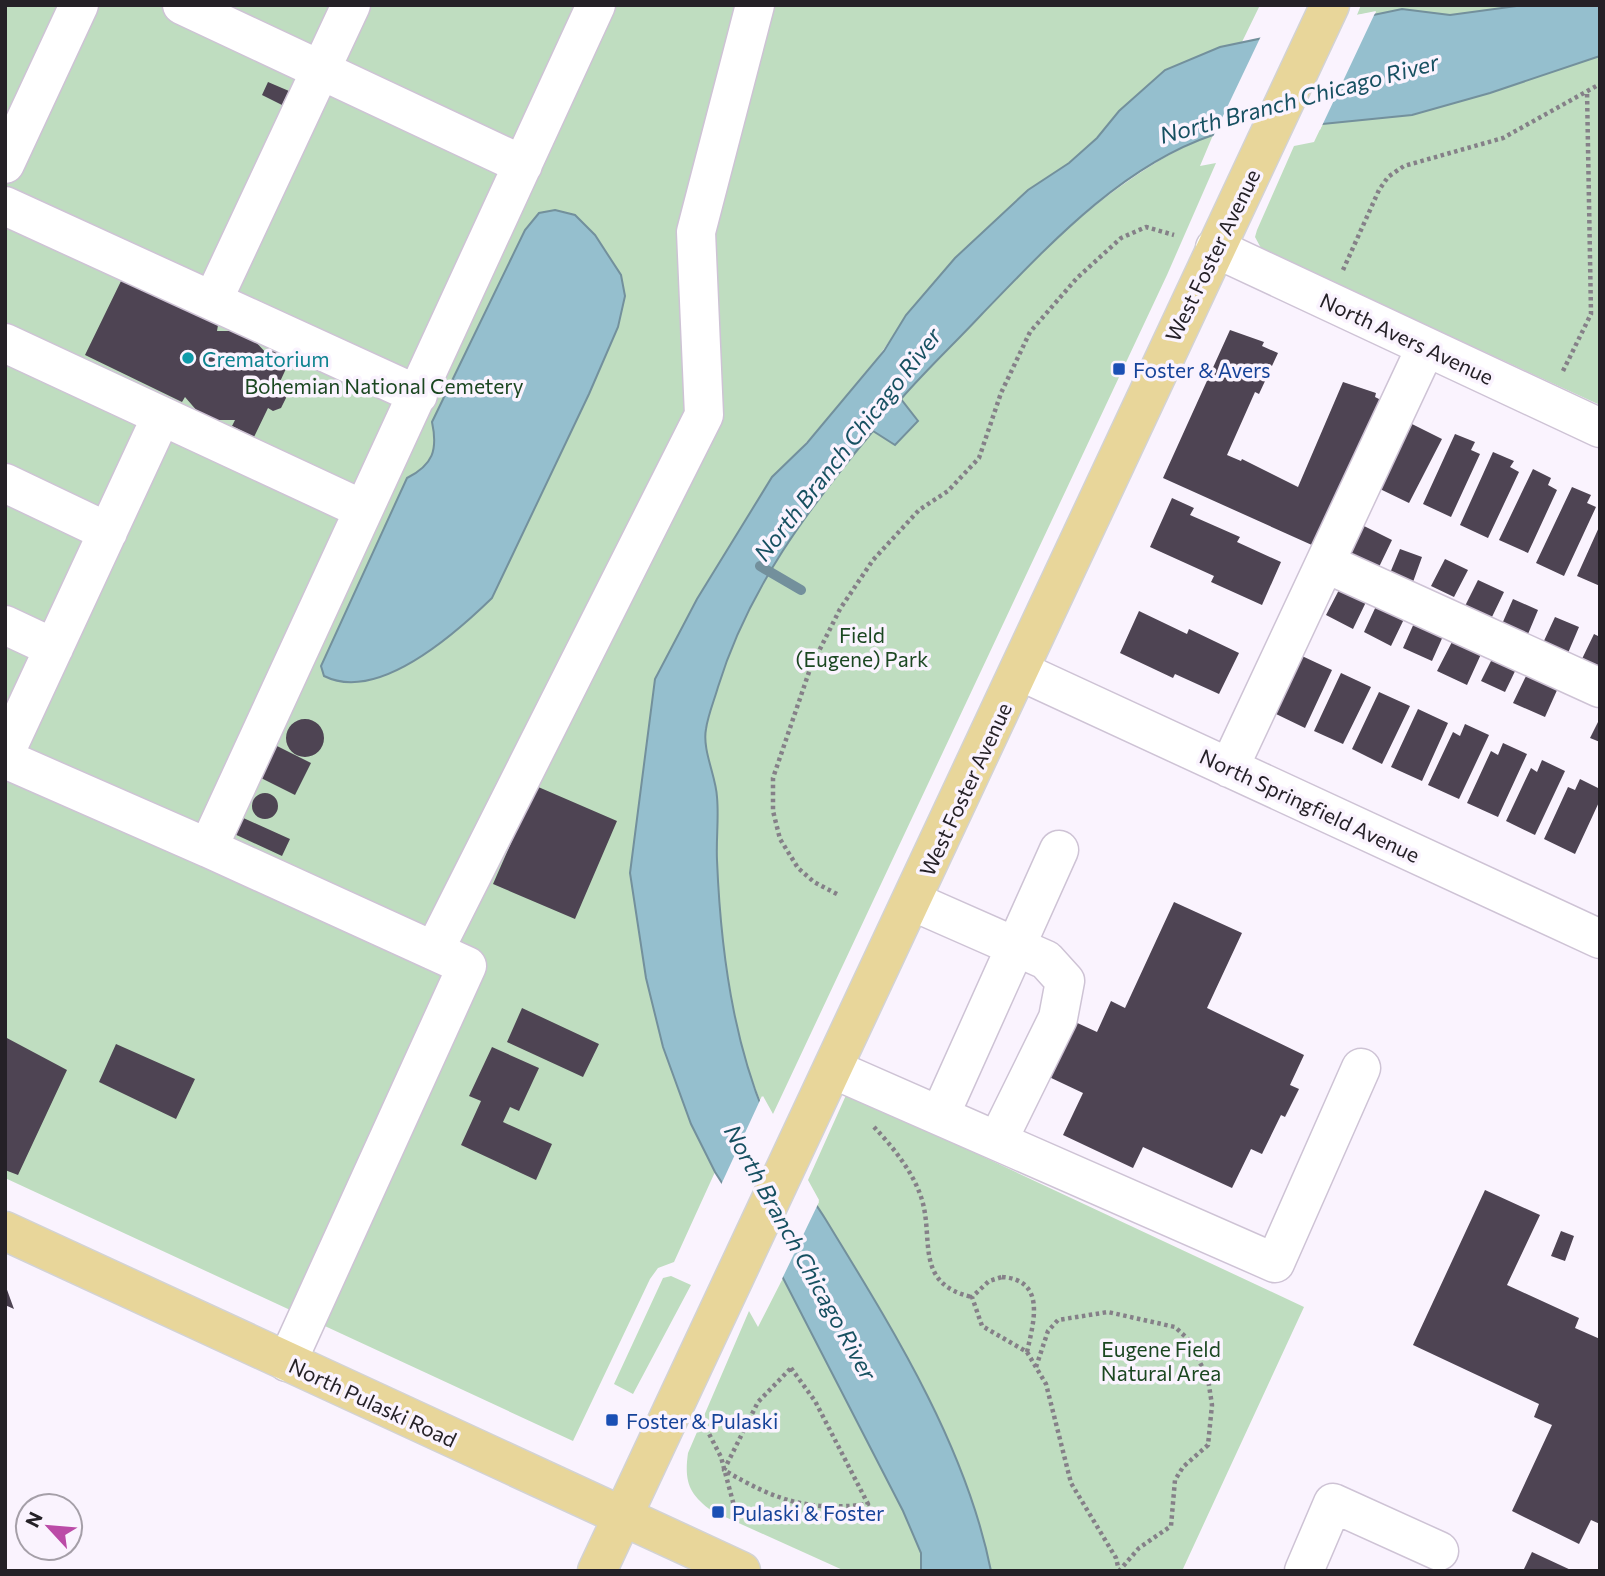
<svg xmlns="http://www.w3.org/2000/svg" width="1605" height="1576" viewBox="0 0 1605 1576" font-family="Commissioner,sans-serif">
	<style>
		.green { fill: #bfddc0 }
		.water { fill: #95bfce; stroke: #73909c; stroke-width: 2 }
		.pier { fill: #faf3fe }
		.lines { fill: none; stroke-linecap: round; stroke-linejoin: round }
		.stream { stroke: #73909c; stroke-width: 10 }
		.building { fill: #4e4453 }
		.minor-casing { stroke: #cec3d5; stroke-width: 41 }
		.major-casing { stroke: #d3d3d4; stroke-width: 41 }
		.path { stroke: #858088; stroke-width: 4.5; stroke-dasharray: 3.5 3.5; stroke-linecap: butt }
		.minor { stroke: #fff; stroke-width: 38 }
		.major { stroke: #e8d69a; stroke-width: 38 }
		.culture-dot { fill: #0f9aa8; stroke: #faf3fe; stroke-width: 2.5 }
		.transit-dot { fill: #1a4fb4; stroke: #faf3fe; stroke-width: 2.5 }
		.labels { text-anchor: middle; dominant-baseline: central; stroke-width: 7; stroke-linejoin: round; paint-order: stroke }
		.street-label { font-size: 21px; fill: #252127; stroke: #faf3fe }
		.culture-label { font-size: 21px; fill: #0d838f; stroke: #faf3fe; text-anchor: start }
		.transit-label { font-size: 21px; fill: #164399; stroke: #faf3fe; text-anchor: start }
		.park-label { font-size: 21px; fill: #1b4721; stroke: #faf3fe }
		.water-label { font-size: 23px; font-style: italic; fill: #175061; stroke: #faf3fe }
	</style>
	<rect width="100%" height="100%" fill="#faf3fe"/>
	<path class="green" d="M5 5H1260L1242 42 1220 47 1119 111 1097 138 906 315C870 375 822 428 772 477L640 802 630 873 646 978 663 1047 691 1124 715 1172 674 1262 658 1268 650 1279 573 1441 5 1178Z
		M1361 5H1600V405L1262 250 1255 237 1257 230 1294 146 1314 142 1376 12 1357 15Z
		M1213 135 1200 166 1216 163 1167 275 773 1114 763 1096 760 1100C729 1027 721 939 717 860 716 839 719 818 717 796 716 776 701 749 706 729 729 615 800 518 873 431L895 444 918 421 901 399C975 314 1106 172 1213 135Z
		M847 1093 1304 1307 1182 1571H991C965 1442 884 1316 817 1205L819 1200 808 1180Z
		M671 1276 691 1285 633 1394 614 1384 663 1278Z
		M783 1278 903 1511 921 1553V1571H845L712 1511C689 1494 684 1482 688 1453L749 1311 758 1327Z"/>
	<path class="water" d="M1524 5H1600V56L1490 93 1412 115 1213 135C1121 166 1048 246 982 314 955 343 927 369 901 399L918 421 895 445 873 431C808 509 748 589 718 687 714 701 708 715 706 729 702 750 716 776 717 797 719 818 716 839 717 860 721 959 736 1069 785 1157 797 1179 813 1199 826 1220 892 1328 966 1445 991 1571H921V1553L903 1511 783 1278 715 1172 691 1124 663 1047 646 978 630 873 655 679 697 599 772 477 807 443 884 351 906 315 955 258 1028 190 1069 163 1097 138 1119 111 1165 70 1220 47 1402 9 1450 15Z
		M555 210 575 215 595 235 621 275 625 296 618 327 589 394 492 598C456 633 378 703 324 676L321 666 407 478C433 465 438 450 432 422L525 230 539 213Z"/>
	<path class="pier" d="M1376 11 1320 130 1212 139 1262 34Z
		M762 1096 787 1154 819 1202 781 1281 720 1187Z"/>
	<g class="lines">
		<path class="stream" d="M760 566 801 590"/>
	</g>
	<path class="building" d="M268 82 289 91 282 105 262 95Z
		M122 279 218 325 217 331H234L253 339 267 354 269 349 290 360 278 386 283 388 286 398 281 408 273 411 268 408 254 437 232 426 235 420H215L198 412 185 397 182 402 85 355Z
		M1230 330 1264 342 1262 346 1278 353 1259 394 1255 392 1227 455 1241 461 1242 459 1298 487 1343 382 1376 393 1375 397 1389 404 1323 550 1163 478Z
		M1412 424 1442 439 1409 503 1380 489Z
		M1455 434 1475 442 1471 450 1480 454 1451 517 1423 504Z
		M1493 452 1514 461 1510 467 1519 472 1488 538 1460 525Z
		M1533 469 1551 478 1548 485 1557 490 1528 553 1499 540Z
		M1572 487 1591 495 1587 503 1596 507 1564 576 1536 563Z
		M1172 498 1194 508 1190 515 1240 537 1237 542 1281 562 1262 605 1211 582 1214 576 1150 547Z
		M1600 525V586L1577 576Z
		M1364 526 1392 540 1379 567 1351 554Z
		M1400 549 1422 557 1413 582 1390 573Z
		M1445 559 1468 570 1454 597 1431 586Z
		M1478 580 1504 592 1491 619 1465 606Z
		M1341 586 1367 600 1353 629 1326 615Z
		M1513 599 1538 610 1528 634 1502 624Z
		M1377 604 1405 617 1391 646 1364 632Z
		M1139 611 1187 634 1189 629 1239 653 1219 694 1175 674 1173 678 1120 653Z
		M1555 617 1579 627 1568 653 1543 643Z
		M1415 621 1444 634 1432 661 1403 648Z
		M1594 634 1600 637V670L1581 661Z
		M1454 638 1482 652 1467 685 1437 671Z
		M1494 655 1518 665 1505 692 1481 681Z
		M1302 656 1332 670 1305 728 1276 714Z
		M1341 673 1371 687 1343 744 1314 731Z
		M1527 674 1558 688 1545 717 1513 703Z
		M1379 692 1410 706 1382 764 1352 749Z
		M1418 709 1448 723 1422 781 1391 767Z
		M1600 718V742L1590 738Z
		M286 738a19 19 0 1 1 38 0a19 19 0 1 1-38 0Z
		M1465 724 1489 735 1459 799 1428 785 1453 732 1460 736Z
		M1503 743 1527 754 1498 817 1467 803 1491 751 1498 755Z
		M273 744 311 763 295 795 257 776Z
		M1542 760 1565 771 1535 835 1506 821 1531 768 1537 772Z
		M1580 779 1600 789V800L1575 854 1544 839 1568 787 1575 790Z
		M536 786 617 821 575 919 493 884Z
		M252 806a13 13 0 1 1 26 0a13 13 0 1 1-26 0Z
		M239 816 290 839 282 856 230 832Z
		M1174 902 1242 933 1207 1008 1304 1055 1290 1085 1299 1089 1285 1117 1281 1115 1262 1154 1251 1149 1232 1188 1143 1147 1133 1168 1063 1135 1083 1093 1047 1076 1073 1021 1097 1032 1111 1001 1125 1008Z
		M522 1008 599 1044 583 1077 507 1042Z
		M5 1037 67 1070 18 1175 5 1170Z
		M116 1044 195 1079 176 1119 99 1082Z
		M492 1047 539 1068 519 1111 510 1107 503 1122 552 1144 536 1180 461 1145 481 1101 469 1096Z
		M1485 1190 1540 1215 1507 1285 1579 1318 1575 1328 1600 1339V1524L1591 1520 1579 1544 1512 1511 1552 1425 1534 1417 1539 1404 1413 1345Z
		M1561 1231 1574 1236 1565 1261 1551 1256Z
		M5 1287H6L14 1309 5 1305Z
		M1532 1552 1573 1571H1523Z"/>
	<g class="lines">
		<g class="minor-casing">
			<path id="minor" d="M182 5 523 165
				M5 164 79 5
				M5 206 418 395
				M1215 248 1600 428
				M213 300 351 5
				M5 343 362 509
				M5 483 108 532
				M1325 563 1600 688
				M5 625 54 648
				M1020 671 1600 939
				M5 753 161 417
				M5 759 208 848 596 5
				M1229 768 1426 347
				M208 848 467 966 287 1362
				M912 901 1046 960 1065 981 1058 1018 998 1140
				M434 951 704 415 696 232 755 5
				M833 1069 1275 1263 1361 1068
				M940 1115 1059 850
				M1304 1571 1333 1503 1439 1551"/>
		</g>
		<g class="major-casing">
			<path id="major" d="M5 1231 741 1571
				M597 1571 1330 5"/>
		</g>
		<path class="path" d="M1343 270 1379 190 1388 177 1404 166 1503 138 1600 84
			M1563 371 1591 314 1587 91
			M837 894 814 882 798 868 780 839 773 811V778L810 669 840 609 873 560 919 510 948 491 979 458 1001 393 1030 332 1077 278 1121 238 1146 227 1174 235
			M874 1127C893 1147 914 1173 922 1200 934 1240 914 1284 972 1297
			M1002 1277C1046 1280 1034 1321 1027 1352L982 1326 972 1297 989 1281Z
			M1027 1352 1046 1384 1071 1483 1116 1558 1119 1571
			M1036 1367 1048 1331 1058 1320 1108 1312 1175 1327 1189 1340 1208 1379 1212 1405 1208 1445 1183 1467 1175 1480 1171 1526 1139 1548 1119 1571
			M791 1368 815 1401 868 1504C808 1512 775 1500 724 1470L758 1402Z
			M706 1428 721 1457 737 1517"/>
		<use href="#minor" class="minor"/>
		<use href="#major" class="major"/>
	</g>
	<circle class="culture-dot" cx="188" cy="358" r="7"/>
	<g class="transit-dot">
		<rect x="1112" y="362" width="14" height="14" rx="3.5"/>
		<rect x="605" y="1413" width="14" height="14" rx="3.5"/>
		<rect x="711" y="1505" width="14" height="14" rx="3.5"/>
	</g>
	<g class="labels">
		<g class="street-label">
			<text transform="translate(1212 255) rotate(-64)">West Foster Avenue</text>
			<text transform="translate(1407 338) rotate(25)">North Avers Avenue</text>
			<text transform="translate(965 789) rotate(-65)">West Foster Avenue</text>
			<text transform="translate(1310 805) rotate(25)">North Springfield Avenue</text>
			<text transform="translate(373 1402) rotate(25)">North Pulaski Road</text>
		</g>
		<g class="culture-label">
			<text x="202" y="358">Crematorium</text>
		</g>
		<g class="transit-label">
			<text x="1133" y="369">Foster &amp; Avers</text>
			<text x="626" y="1420">Foster &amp; Pulaski</text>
			<text x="732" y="1512">Pulaski &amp; Foster</text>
		</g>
		<g class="park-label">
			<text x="384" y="385">Bohemian National Cemetery</text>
			<text x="862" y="634">Field<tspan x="862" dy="24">(Eugene) Park</tspan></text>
			<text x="1161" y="1348">Eugene Field<tspan x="1161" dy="24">Natural Area</tspan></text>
		</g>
		<g class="water-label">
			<text transform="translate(1299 98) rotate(-15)">North Branch Chicago River</text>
			<text transform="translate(847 444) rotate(-52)">North Branch Chicago River</text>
			<text transform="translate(801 1252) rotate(61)">North Branch Chicago River</text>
		</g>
	</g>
	<rect width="1605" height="1576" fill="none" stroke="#252127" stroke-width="14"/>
	<g transform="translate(49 1527) rotate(296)"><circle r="33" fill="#faf3fe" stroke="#a59fa8" stroke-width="2"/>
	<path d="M0-5L12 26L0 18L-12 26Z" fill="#bb4ba7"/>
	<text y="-10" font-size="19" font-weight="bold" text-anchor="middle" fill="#252127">N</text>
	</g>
</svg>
